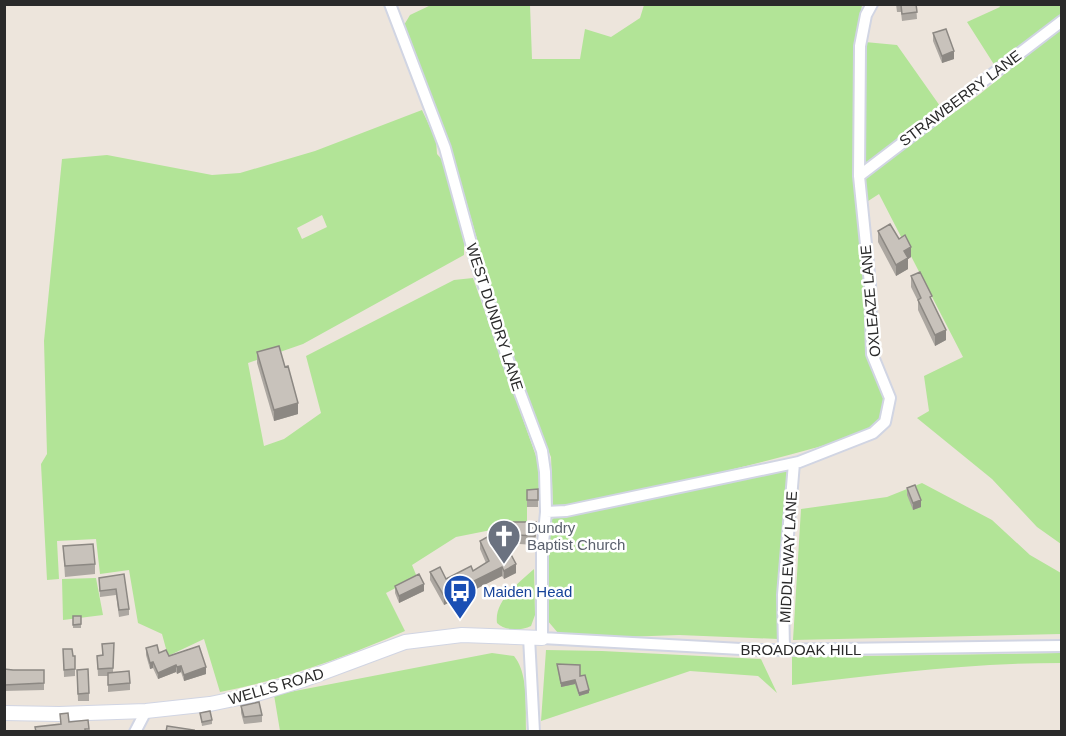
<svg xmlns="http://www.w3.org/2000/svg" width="1066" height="736" viewBox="0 0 1066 736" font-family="Arial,sans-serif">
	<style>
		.green { fill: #b2e497; fill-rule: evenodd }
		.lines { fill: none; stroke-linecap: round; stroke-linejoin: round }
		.minor-casing { stroke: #d1d5e3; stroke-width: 14 }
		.tertiary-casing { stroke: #d1d5e3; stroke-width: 16 }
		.minor { stroke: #fff; stroke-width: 10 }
		.tertiary { stroke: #fff; stroke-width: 14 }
		.wall { fill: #aca7a1 }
		.shaded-wall { fill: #8c8883 }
		.building { fill: #c8c2bb; stroke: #8c8883; stroke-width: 1.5 }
		.labels { text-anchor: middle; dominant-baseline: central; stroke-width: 5; stroke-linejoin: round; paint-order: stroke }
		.street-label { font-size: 15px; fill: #2a2a2a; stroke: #fff }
		.worship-label { font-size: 15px; fill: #5b616d; stroke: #fff; text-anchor: start }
		.transit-label { font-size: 15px; fill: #164399; stroke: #fff; text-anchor: start }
	</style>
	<rect width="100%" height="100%" fill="#ede5dc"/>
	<path class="green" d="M431 5H530L532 59H580L585 29 611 37 640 18 644 5H862L855 49 853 174 864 282 868 358 884 396 886 410 872 431C812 450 751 465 689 480 644 491 599 502 553 506L551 457 528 402 501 322 449 142 406 34 404 25 410 15Z
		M999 5H1061V14L995 66 967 22 1000 7Z
		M1061 28V544L1037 527 992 479 917 418 929 411 924 376 963 357 879 194 865 203 863 178 980 94Z
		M865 42 897 45 940 106 863 168Z
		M422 110 436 140 437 154 444 162 464 242V255L303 344 248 363 264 446 284 439 321 413 306 356 454 280 473 278 537 459 541 488 531 492 527 500V523L456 537 412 565 417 577 386 593 405 631C345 657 284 680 220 692L204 639 168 656 162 634 138 623 129 570 100 574 96 539 57 541 59 579 47 580 41 464 47 454 44 341 62 159 107 155 212 175 240 173 315 151ZM322 215 327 227 302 239 297 228Z
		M788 469 779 597 778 639 679 635 597 638 558 633 547 620 544 596 549 522 555 517 639 501Z
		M922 483 992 520 1030 555 1061 573V634L793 640 801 509 887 497Z
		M534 569 535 615 531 626C521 631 505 631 497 623 494 600 519 583 534 569Z
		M96 578 103 615 63 620 62 579Z
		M546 650 602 651 761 659 777 693 758 676 690 671 541 721Z
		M492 653 514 656C529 674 525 708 526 731H280L274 695Z
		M1061 653V663C971 663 881 674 792 685V657Z"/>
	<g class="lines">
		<g class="minor-casing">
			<path id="minor" d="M390 4 445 148 477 265 510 366 542 451 545 472 546 512 542 553V638L759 650 1062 646
				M859 176 1062 21
				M546 512 566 511 799 462 873 433 885 422 890 398 872 354 870 284 859 176 860 46 866 15 872 4
				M529 637 534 732
				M784 650 783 595 794 463
				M135 732 146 711"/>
		</g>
		<g class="tertiary-casing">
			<path id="tertiary" d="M4 713 59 714 146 711 210 704 253 695 303 680 405 642 462 635 542 638"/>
		</g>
		<use href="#minor" class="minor"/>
		<use href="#tertiary" class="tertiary"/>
	</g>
	<path class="wall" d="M896 4H916L917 19 902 21 901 12H897Z
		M933 33 954 59 942 63 933 41Z
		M878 231 899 239 911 257 908 259V269L896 276 878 242Z
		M911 276 946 340 935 346 918 310V301L911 287Z
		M257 352 285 367 298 414 274 421 257 363Z
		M907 488 921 507 913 510 907 495Z
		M538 489V507H527V490Z
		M536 530 535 545 505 543 516 573 504 579 502 576 444 605 430 580V572L446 579 473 571 486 563 480 549V541L498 531Z
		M63 546 95 564V574L65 577Z
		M124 574 129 609V615L119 617 116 595 100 597 99 578Z
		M395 586 424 591 399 603 395 593Z
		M73 616H81V628H73Z
		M114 643 113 672 130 683V690L108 692V676H98L97 656 102 655V644Z
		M146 648 169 656 206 674 184 681 181 672 177 674 176 672 158 679 153 668 150 669 146 655Z
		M63 649 73 656H75V676L64 677Z
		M557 664 580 676 589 693 579 696 575 684 561 687Z
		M4 669 13 670H44V690L4 691Z
		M77 670 89 693V701H78Z
		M241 706 262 715V722L244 724 241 713Z
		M200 713 212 720V724L202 726Z"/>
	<path class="shaded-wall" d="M954 51V59L942 63V56Z
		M911 247V257L908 259V269L896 276V265L904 251Z
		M946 330V340L935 346V335Z
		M298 403V414L274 421V410Z
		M921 500V507L913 510V503Z
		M516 564V573L504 579V571Z
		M502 567V576L444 605V596Z
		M424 584V591L399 603V596Z
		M153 662V668L150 669V663Z
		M176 665V672L158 679V673Z
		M181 666V672L177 674V667Z
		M206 667V674L184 681V675Z
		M575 680V684L561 687V683Z
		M589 690V693L579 696V693Z"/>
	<path class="building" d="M897 4H916L917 12 902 14 901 5H897Z
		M946 29 954 51 942 56 933 33Z
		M890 224 899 239 905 235 911 247 904 251 908 258 896 265 878 231Z
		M920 272 932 296 930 297 946 330 935 335 918 300 921 298 911 276Z
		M279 346 285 367 288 366 298 403 274 410 257 352Z
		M915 485 921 500 913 503 907 488Z
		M538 489V500H527V490Z
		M499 522H536L535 536 500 534 516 564 504 571 502 567 444 596 430 572 440 567 446 579 471 566 473 571 489 561 480 541 498 531 499 532Z
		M93 544 95 564 65 566 63 546Z
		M124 574 129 609 119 610 116 589 100 591 99 578Z
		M419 574 424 584 399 596 395 586Z
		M73 616H81V624L73 625Z
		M114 643 113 668 98 669 97 656 103 655 102 644Z
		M157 645 159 653 166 650 169 656 199 646 206 667 184 675 181 666 177 667 176 665 158 673 153 662 150 663 146 648Z
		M63 649H72L73 656H75V669L64 670Z
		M557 664 580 665V676L585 675 589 690 579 693 575 680 561 683Z
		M4 669 13 670H44V683L4 685Z
		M88 669 89 693 78 694 77 670Z
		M129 671 130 683 108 685V673Z
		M259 702 262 715 244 717 241 706Z
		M210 711 212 720 202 722 200 713Z
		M68 713 69 722 88 720 89 729H85V732H36L35 727 61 724 60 714Z
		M167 726 194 730 193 732H166Z"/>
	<defs>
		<g id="church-pin" transform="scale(1.725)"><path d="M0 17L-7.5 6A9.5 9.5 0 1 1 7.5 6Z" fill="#6b7280" stroke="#fff"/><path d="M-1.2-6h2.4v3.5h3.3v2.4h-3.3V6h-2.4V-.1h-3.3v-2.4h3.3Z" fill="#fff"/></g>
		<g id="bus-pin" transform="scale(1.725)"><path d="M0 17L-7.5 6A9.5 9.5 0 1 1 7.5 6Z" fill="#1a4fb4" stroke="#fff"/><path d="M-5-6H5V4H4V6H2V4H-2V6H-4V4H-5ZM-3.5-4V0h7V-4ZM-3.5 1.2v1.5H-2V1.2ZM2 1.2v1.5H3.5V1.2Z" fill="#fff"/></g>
	</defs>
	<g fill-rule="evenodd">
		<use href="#church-pin" x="504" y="536"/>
		<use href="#bus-pin" x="460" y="591"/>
	</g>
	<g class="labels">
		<g class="street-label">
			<text transform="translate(960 98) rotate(-37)">STRAWBERRY LANE</text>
			<text transform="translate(870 301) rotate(-95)">OXLEAZE LANE</text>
			<text transform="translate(495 317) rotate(72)">WEST DUNDRY LANE</text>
			<text transform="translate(788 557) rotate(-87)">MIDDLEWAY LANE</text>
			<text x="801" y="649">BROADOAK HILL</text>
			<text transform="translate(276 686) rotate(-16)">WELLS ROAD</text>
		</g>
		<g class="worship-label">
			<text x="527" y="527">Dundry<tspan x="527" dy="17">Baptist Church</tspan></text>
		</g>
		<g class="transit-label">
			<text x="483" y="591">Maiden Head</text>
		</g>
	</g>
	<rect width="1066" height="736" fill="none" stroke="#2a2a2a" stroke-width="12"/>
</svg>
